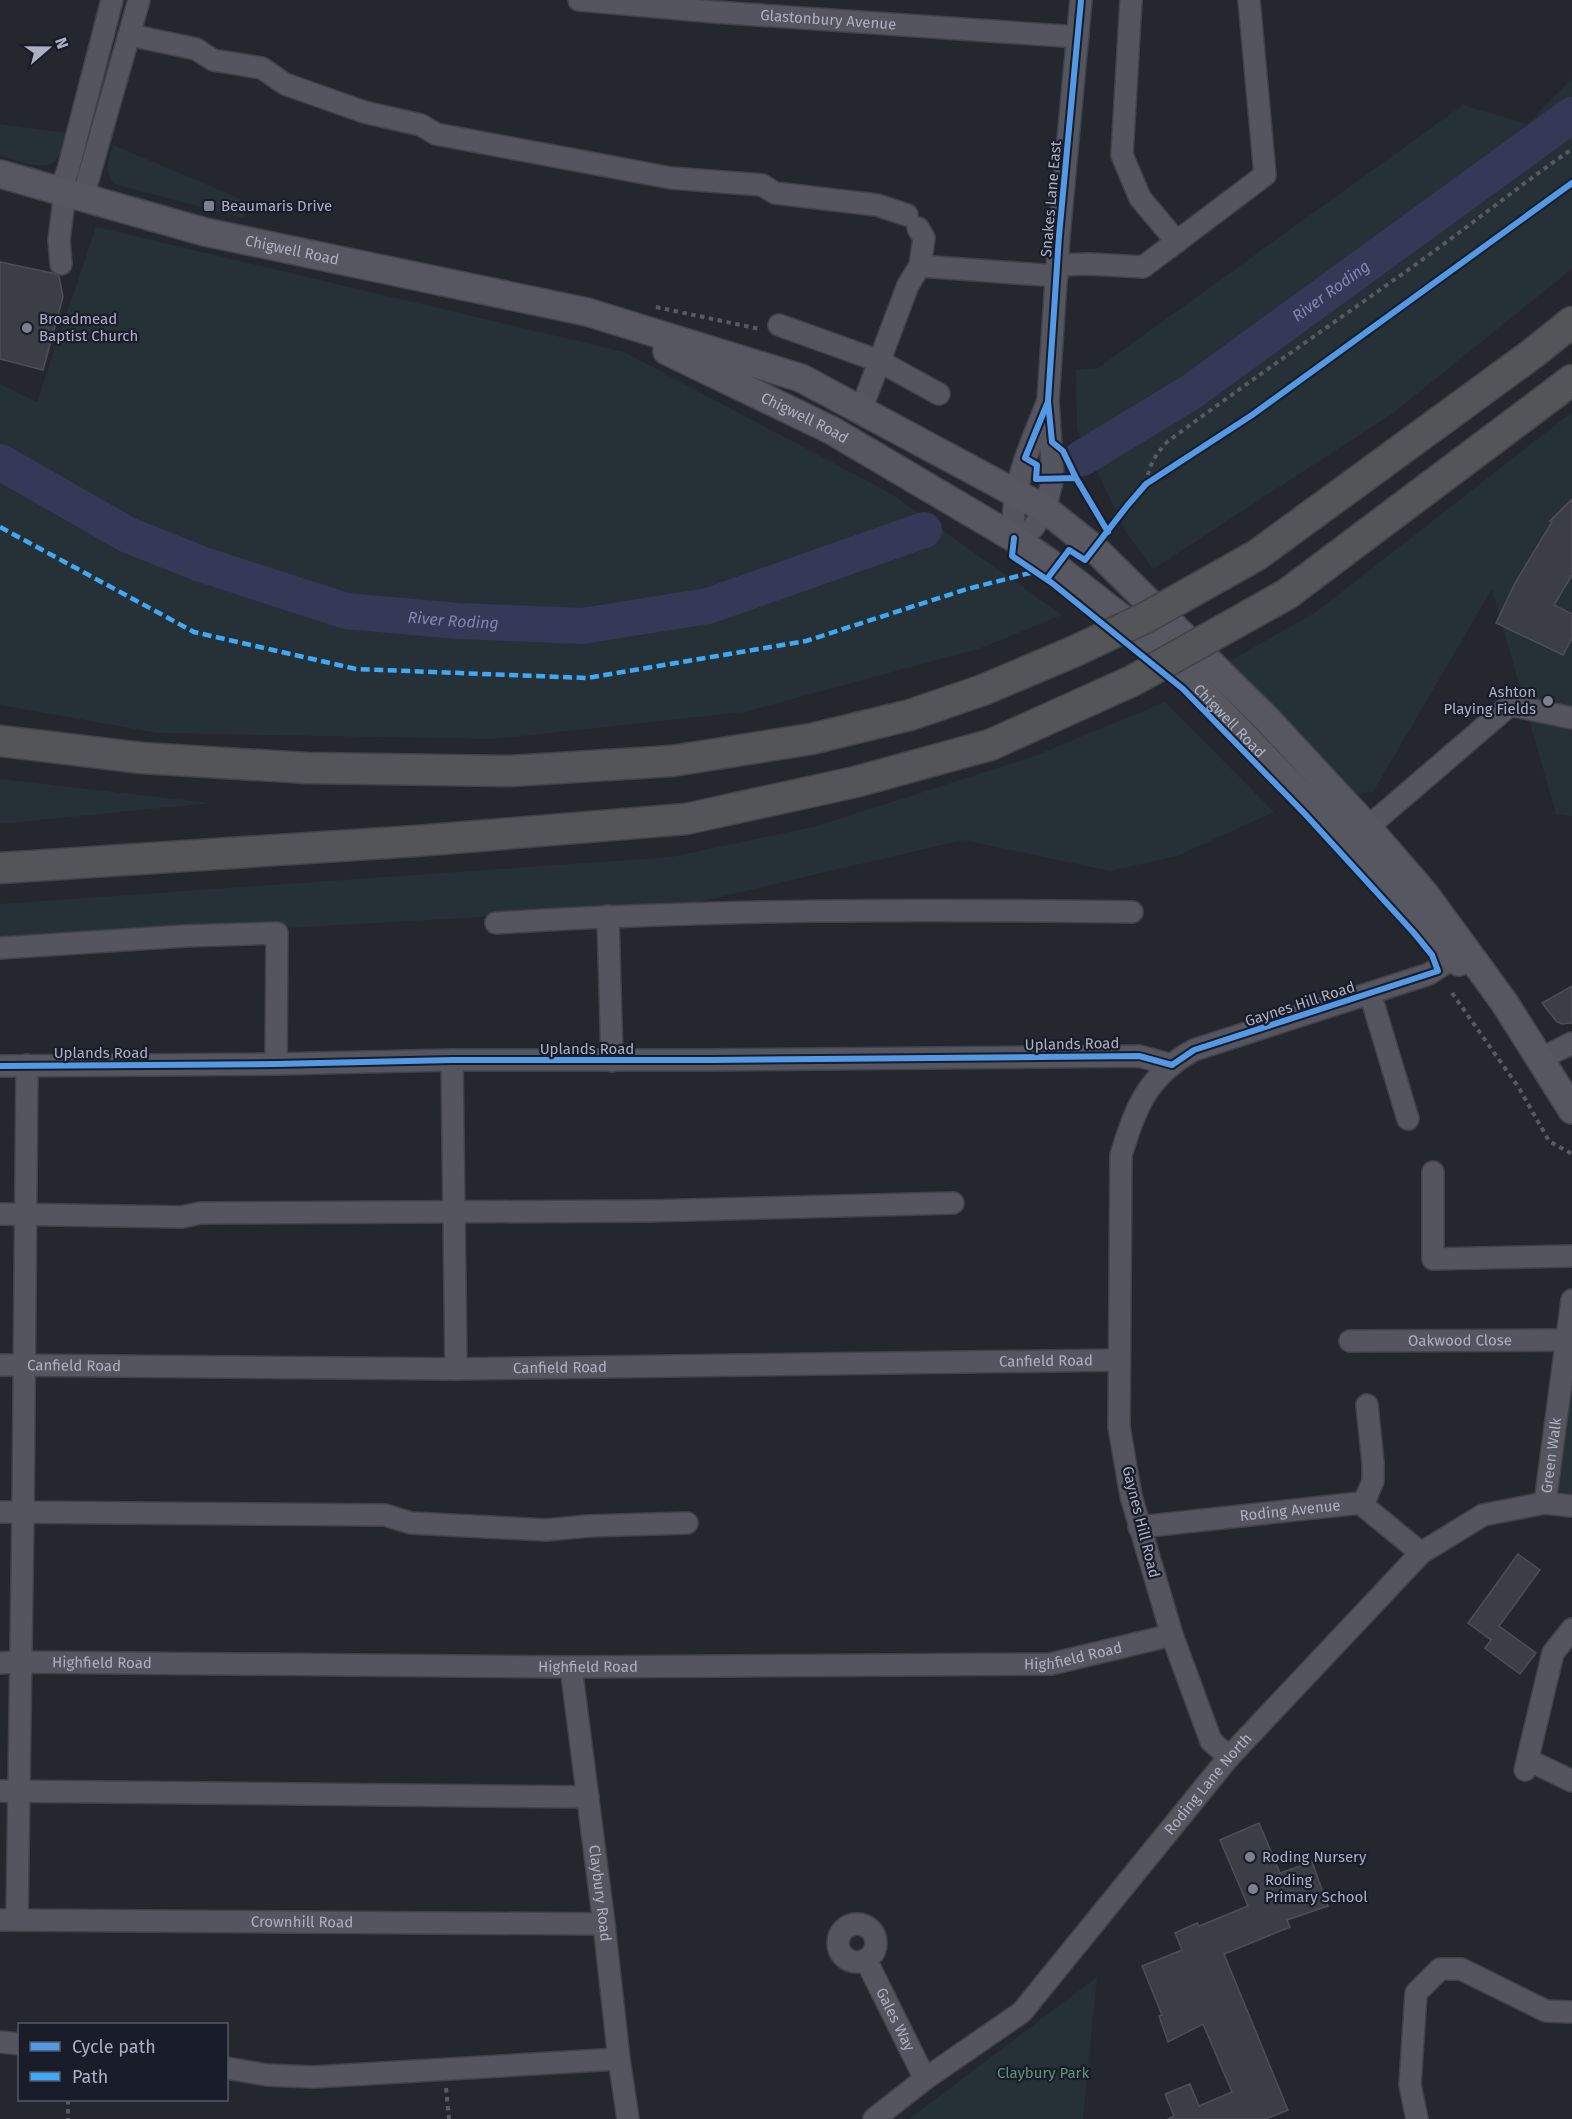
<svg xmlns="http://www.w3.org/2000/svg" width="1572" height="2119" viewBox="0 0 1572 2119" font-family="'Fira Sans',sans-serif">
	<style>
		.green { fill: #253137 }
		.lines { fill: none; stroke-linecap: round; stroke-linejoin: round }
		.river { stroke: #343957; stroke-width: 36 }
		.building { fill: #3c3e46; stroke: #4c4e58; stroke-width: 1.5 }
		.minor-casing { stroke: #414249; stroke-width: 24 }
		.major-casing { stroke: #41444c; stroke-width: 30 }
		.highway-casing { stroke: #41434b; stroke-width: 33 }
		.path { stroke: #585a62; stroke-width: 4; stroke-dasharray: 4.5 4.5; stroke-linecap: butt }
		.minor { stroke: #54555e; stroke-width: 21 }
		.major { stroke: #565760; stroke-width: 27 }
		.highway { stroke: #545559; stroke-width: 30 }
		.highway-bridge-casing { stroke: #41434b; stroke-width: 33; stroke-linecap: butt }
		.highway-bridge { stroke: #545559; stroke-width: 30 }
		.quiet { stroke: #3fa9f5; stroke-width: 4.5; stroke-dasharray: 9 4.5; stroke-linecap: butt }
		.cycleway-casing { stroke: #191c29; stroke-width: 10 }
		.cycleway { stroke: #5399e6; stroke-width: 6 }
		.poi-dot { fill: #7d808f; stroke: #191c29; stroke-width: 2 }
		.labels { text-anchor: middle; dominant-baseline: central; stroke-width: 4.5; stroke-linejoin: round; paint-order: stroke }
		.street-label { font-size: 15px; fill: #adb0c2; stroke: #191c29 }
		.poi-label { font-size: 15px; fill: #adb0c2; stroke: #191c29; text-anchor: start }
		.park-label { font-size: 15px; fill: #67907b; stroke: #191c29 }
		.water-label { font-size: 16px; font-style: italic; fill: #7f87ae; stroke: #191c29 }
	</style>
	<rect width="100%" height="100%" fill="#25272f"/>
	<path class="green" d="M1572 79V269L1393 413 1153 569 1125 530 1077 429 1076 370 1098 368 1463 105 1527 124Z
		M0 124 67 133C64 141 61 154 56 160 46 173 13 159 0 155Z
		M113 145 250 203 243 218 114 184C103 171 109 160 113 145Z
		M96 227 624 352 890 493 1062 615 981 648 744 712 493 739 158 733 0 705V384L37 402Z
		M1572 412V816L1556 814 1492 589 1373 792 1355 795 1230 661 1316 612Z
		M1165 702 1274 812 1177 856 1110 871 963 840 681 906 0 944V904L671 857 817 826 1032 757Z
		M0 779 210 803 0 824Z
		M1572 1380V1501L1561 1495 1556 1479Z
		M1097 1977 1083 2119H909Z"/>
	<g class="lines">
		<g class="river">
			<path id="s1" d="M1082 458 1191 392 1572 115"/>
			<path id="s2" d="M0 462 128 535 201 564 346 611 458 621 582 626 708 606 924 530"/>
		</g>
	</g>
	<path class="building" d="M0 262 52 273 59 276 63 297 43 370 0 359Z
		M1572 499V575L1554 605 1572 614V638L1563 655 1496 623 1515 583 1552 522 1550 521Z
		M1572 986V1023L1562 1024 1557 1022 1542 1003Z
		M1518 1554 1540 1570 1499 1626 1536 1653 1520 1674 1485 1648 1491 1640 1468 1623Z
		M1259 1823 1280 1873 1312 1862 1328 1906 1287 1920 1290 1927 1224 1954 1288 2110 1266 2119H1168L1174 2116 1165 2094 1190 2084 1199 2106 1232 2092 1203 2024 1168 2042 1159 2016 1162 2015 1142 1966 1182 1950 1175 1933 1197 1923 1199 1926 1248 1906 1220 1840Z"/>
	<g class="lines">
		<g class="minor-casing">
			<g id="minor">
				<path id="s3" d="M579 0 715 12 1078 37"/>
				<path d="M1131 0 1122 155 1140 198 1177 242"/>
				<path d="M130 35 196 49 213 60 262 68 285 84 364 112 421 125 436 134 671 178 762 185 775 193 877 205 907 215"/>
				<path d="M60 191 68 170 112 0"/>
				<path d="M83 197 139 0"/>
				<path d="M61 264 59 240 65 192"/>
				<path d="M1058 265 1089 264 1143 267 1265 175 1249 0"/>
				<path d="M920 266 1057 276"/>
				<path d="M779 325 879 361 939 394"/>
				<path d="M1048 401C1030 446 1009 489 1014 538L1033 528 1045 509 1053 478 1048 401 1059 236 1081 0"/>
				<path d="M861 410 908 285 920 266 924 238 918 228"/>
				<path d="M1366 839 1361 833 1510 705 1572 718"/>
				<path d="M608 916 612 1061"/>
				<path d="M496 923C708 909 920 909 1132 912"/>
				<path d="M0 948 185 936 277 933 276 1064"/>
				<path d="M1370 993 1408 1119"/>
				<path d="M1540 1059 1572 1043"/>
				<path d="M452 1060 456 1369"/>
				<path d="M0 1066 276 1064 452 1060H711L1139 1056 1172 1065"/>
				<path d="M1433 1172V1259L1572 1256"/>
				<path d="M0 1214 182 1217 200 1213 649 1211 953 1203"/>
				<path id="s4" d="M1350 1341 1567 1340"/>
				<path id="s5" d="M0 1365 456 1369 1119 1360"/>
				<path id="s6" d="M1545 1503 1572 1300"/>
				<path d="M1363 1505 1373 1481V1463L1367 1405"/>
				<path d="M0 1512 385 1515 411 1523 546 1530 588 1526 687 1523"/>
				<path id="s7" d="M1139 1527 1360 1503 1421 1553"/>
				<path id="s8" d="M0 1663 21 1662 571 1667 1051 1664 1172 1635"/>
				<path id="s9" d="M571 1667 604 1924 619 2059 628 2119"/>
				<path d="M1229 1757 1211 1741 1172 1635 1131 1496 1119 1427 1121 1155C1136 1107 1147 1076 1194 1050L1429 974 1466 950"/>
				<path d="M1528 1760 1572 1781"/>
				<path d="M1525 1770 1553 1653 1572 1629"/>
				<path d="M0 1791 588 1797"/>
				<path id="s10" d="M0 1920 604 1924"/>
				<path d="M17 1920 23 1512 27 1065"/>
				<circle cx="857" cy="1943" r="19"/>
				<path id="s11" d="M867 1962 925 2079"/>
				<path d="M0 2042 20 2044"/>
				<path d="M226 2068 267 2075 314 2077 619 2059"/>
				<path id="s12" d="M874 2119 925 2079 1022 2012 1229 1757 1421 1553 1483 1515 1545 1503 1572 1506"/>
				<path d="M1417 2119 1410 2085 1416 1993 1440 1969H1461L1546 2011 1572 2012"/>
			</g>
		</g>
		<g class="major-casing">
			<g id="major">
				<path id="s13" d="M0 174 205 232 587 312 801 378 1045 509 1095 549 1267 719 1368 828 1425 894 1504 1002 1572 1110"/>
				<path id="s14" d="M667 351 831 430 1014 538 1056 567 1155 644 1360 856 1422 926 1459 962"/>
			</g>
		</g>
		<g class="highway-casing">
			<path id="highway" d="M1257 555 1532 354 1572 322
				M1287 594 1572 380
				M0 741 142 758 307 768 510 771 672 761 811 739 910 715 983 690
				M0 868 416 841 686 819 855 782 990 745"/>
		</g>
		<path class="path" d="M656 307 760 329
			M1146 484C1149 466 1154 456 1167 442 1248 382 1332 324 1415 265 1468 227 1519 186 1572 149
			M1452 993 1519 1088 1549 1141 1572 1154
			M446 2088 449 2119
			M68 2100V2119"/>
		<use href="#minor" class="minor"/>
		<use href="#major" class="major"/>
		<use href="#highway" class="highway"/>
		<g class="highway-bridge-casing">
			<path id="highway-bridge" d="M983 690 1075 651 1145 618 1257 555
				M990 745 1132 681 1287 594"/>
		</g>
		<use href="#highway-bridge" class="highway-bridge"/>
		<path class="quiet" d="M0 527 194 632 356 669 587 678 806 641 967 589 1034 572"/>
		<g class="cycleway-casing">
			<path id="cycleway" d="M1081 0 1059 236 1048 401 1052 442 1063 451 1076 478 1108 532
				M1047 404 1025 458 1037 465 1036 479 1076 478
				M1047 579 1069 550 1085 560 1127 506 1146 484 1252 415 1572 183
				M0 1066 276 1064 452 1060H711L1139 1056 1172 1065 1194 1050 1438 971 1432 955 1414 933 1305 814 1183 689 1052 583 1012 556 1014 538"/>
		</g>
		<use href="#cycleway" class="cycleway"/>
	</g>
	<g class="poi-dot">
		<rect x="203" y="200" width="12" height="12" rx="3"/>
		<circle cx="27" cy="328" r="6"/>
		<circle cx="1548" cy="701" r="6"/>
		<circle cx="1250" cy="1857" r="6"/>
		<circle cx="1253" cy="1889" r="6"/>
	</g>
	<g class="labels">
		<g class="street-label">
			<text stroke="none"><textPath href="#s3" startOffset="250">Glastonbury Avenue</textPath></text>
			<text transform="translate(1051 199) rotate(-85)">Snakes Lane East</text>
			<text stroke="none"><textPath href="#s13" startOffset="302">Chigwell Road</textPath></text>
			<text stroke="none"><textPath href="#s14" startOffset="153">Chigwell Road</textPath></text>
			<text stroke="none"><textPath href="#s14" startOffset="678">Chigwell Road</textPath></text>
			<text transform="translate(1300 1004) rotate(-18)">Gaynes Hill Road</text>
			<text transform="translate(1072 1044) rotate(-1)">Uplands Road</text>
			<text x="587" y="1049">Uplands Road</text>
			<text x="101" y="1053">Uplands Road</text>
			<text stroke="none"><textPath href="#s4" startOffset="110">Oakwood Close</textPath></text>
			<text stroke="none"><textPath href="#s5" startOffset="1046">Canfield Road</textPath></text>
			<text stroke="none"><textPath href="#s5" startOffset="74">Canfield Road</textPath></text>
			<text stroke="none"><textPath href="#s5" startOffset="560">Canfield Road</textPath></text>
			<text stroke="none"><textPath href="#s6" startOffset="48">Green Walk</textPath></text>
			<text stroke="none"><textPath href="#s7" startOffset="152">Roding Avenue</textPath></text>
			<text transform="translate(1141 1522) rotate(76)">Gaynes Hill Road</text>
			<text stroke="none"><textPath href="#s8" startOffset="1074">Highfield Road</textPath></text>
			<text stroke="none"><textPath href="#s8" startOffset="102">Highfield Road</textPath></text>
			<text stroke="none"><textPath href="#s8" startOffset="588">Highfield Road</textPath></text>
			<text stroke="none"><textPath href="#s12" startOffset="477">Roding Lane North</textPath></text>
			<text stroke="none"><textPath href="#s9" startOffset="228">Claybury Road</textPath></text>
			<text stroke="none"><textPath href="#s10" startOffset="302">Crownhill Road</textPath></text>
			<text stroke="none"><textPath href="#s11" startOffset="64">Gales Way</textPath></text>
		</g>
		<g class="poi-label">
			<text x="221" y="206">Beaumaris Drive</text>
			<text x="39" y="319">Broadmead<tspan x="39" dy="17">Baptist Church</tspan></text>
			<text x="1536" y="692" text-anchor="end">Ashton<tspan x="1536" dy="17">Playing Fields</tspan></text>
			<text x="1262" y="1857">Roding Nursery</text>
			<text x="1265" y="1880">Roding<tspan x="1265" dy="17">Primary School</tspan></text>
		</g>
		<g class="park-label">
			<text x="1043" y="2073">Claybury Park</text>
		</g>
		<g class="water-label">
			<text stroke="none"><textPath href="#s1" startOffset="300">River Roding</textPath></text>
			<text stroke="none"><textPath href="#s2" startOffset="486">River Roding</textPath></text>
		</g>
	</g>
	<rect x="18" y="2023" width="210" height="78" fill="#191c29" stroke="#545766" stroke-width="1.5"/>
	<rect x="30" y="2042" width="30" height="9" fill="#5399e6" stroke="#545766" stroke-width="1.5"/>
	<text x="72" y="2053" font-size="18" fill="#adb0c2">Cycle path</text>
	<rect x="30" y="2072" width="30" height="9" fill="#3fa9f5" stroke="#545766" stroke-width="1.5"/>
	<text x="72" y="2083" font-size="18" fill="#adb0c2">Path</text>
	<g transform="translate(48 48) rotate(70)" stroke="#191c29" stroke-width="4.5" paint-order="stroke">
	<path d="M0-4.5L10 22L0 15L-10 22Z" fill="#adb0c2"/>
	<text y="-9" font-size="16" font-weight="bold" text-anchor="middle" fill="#adb0c2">N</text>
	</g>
</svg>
